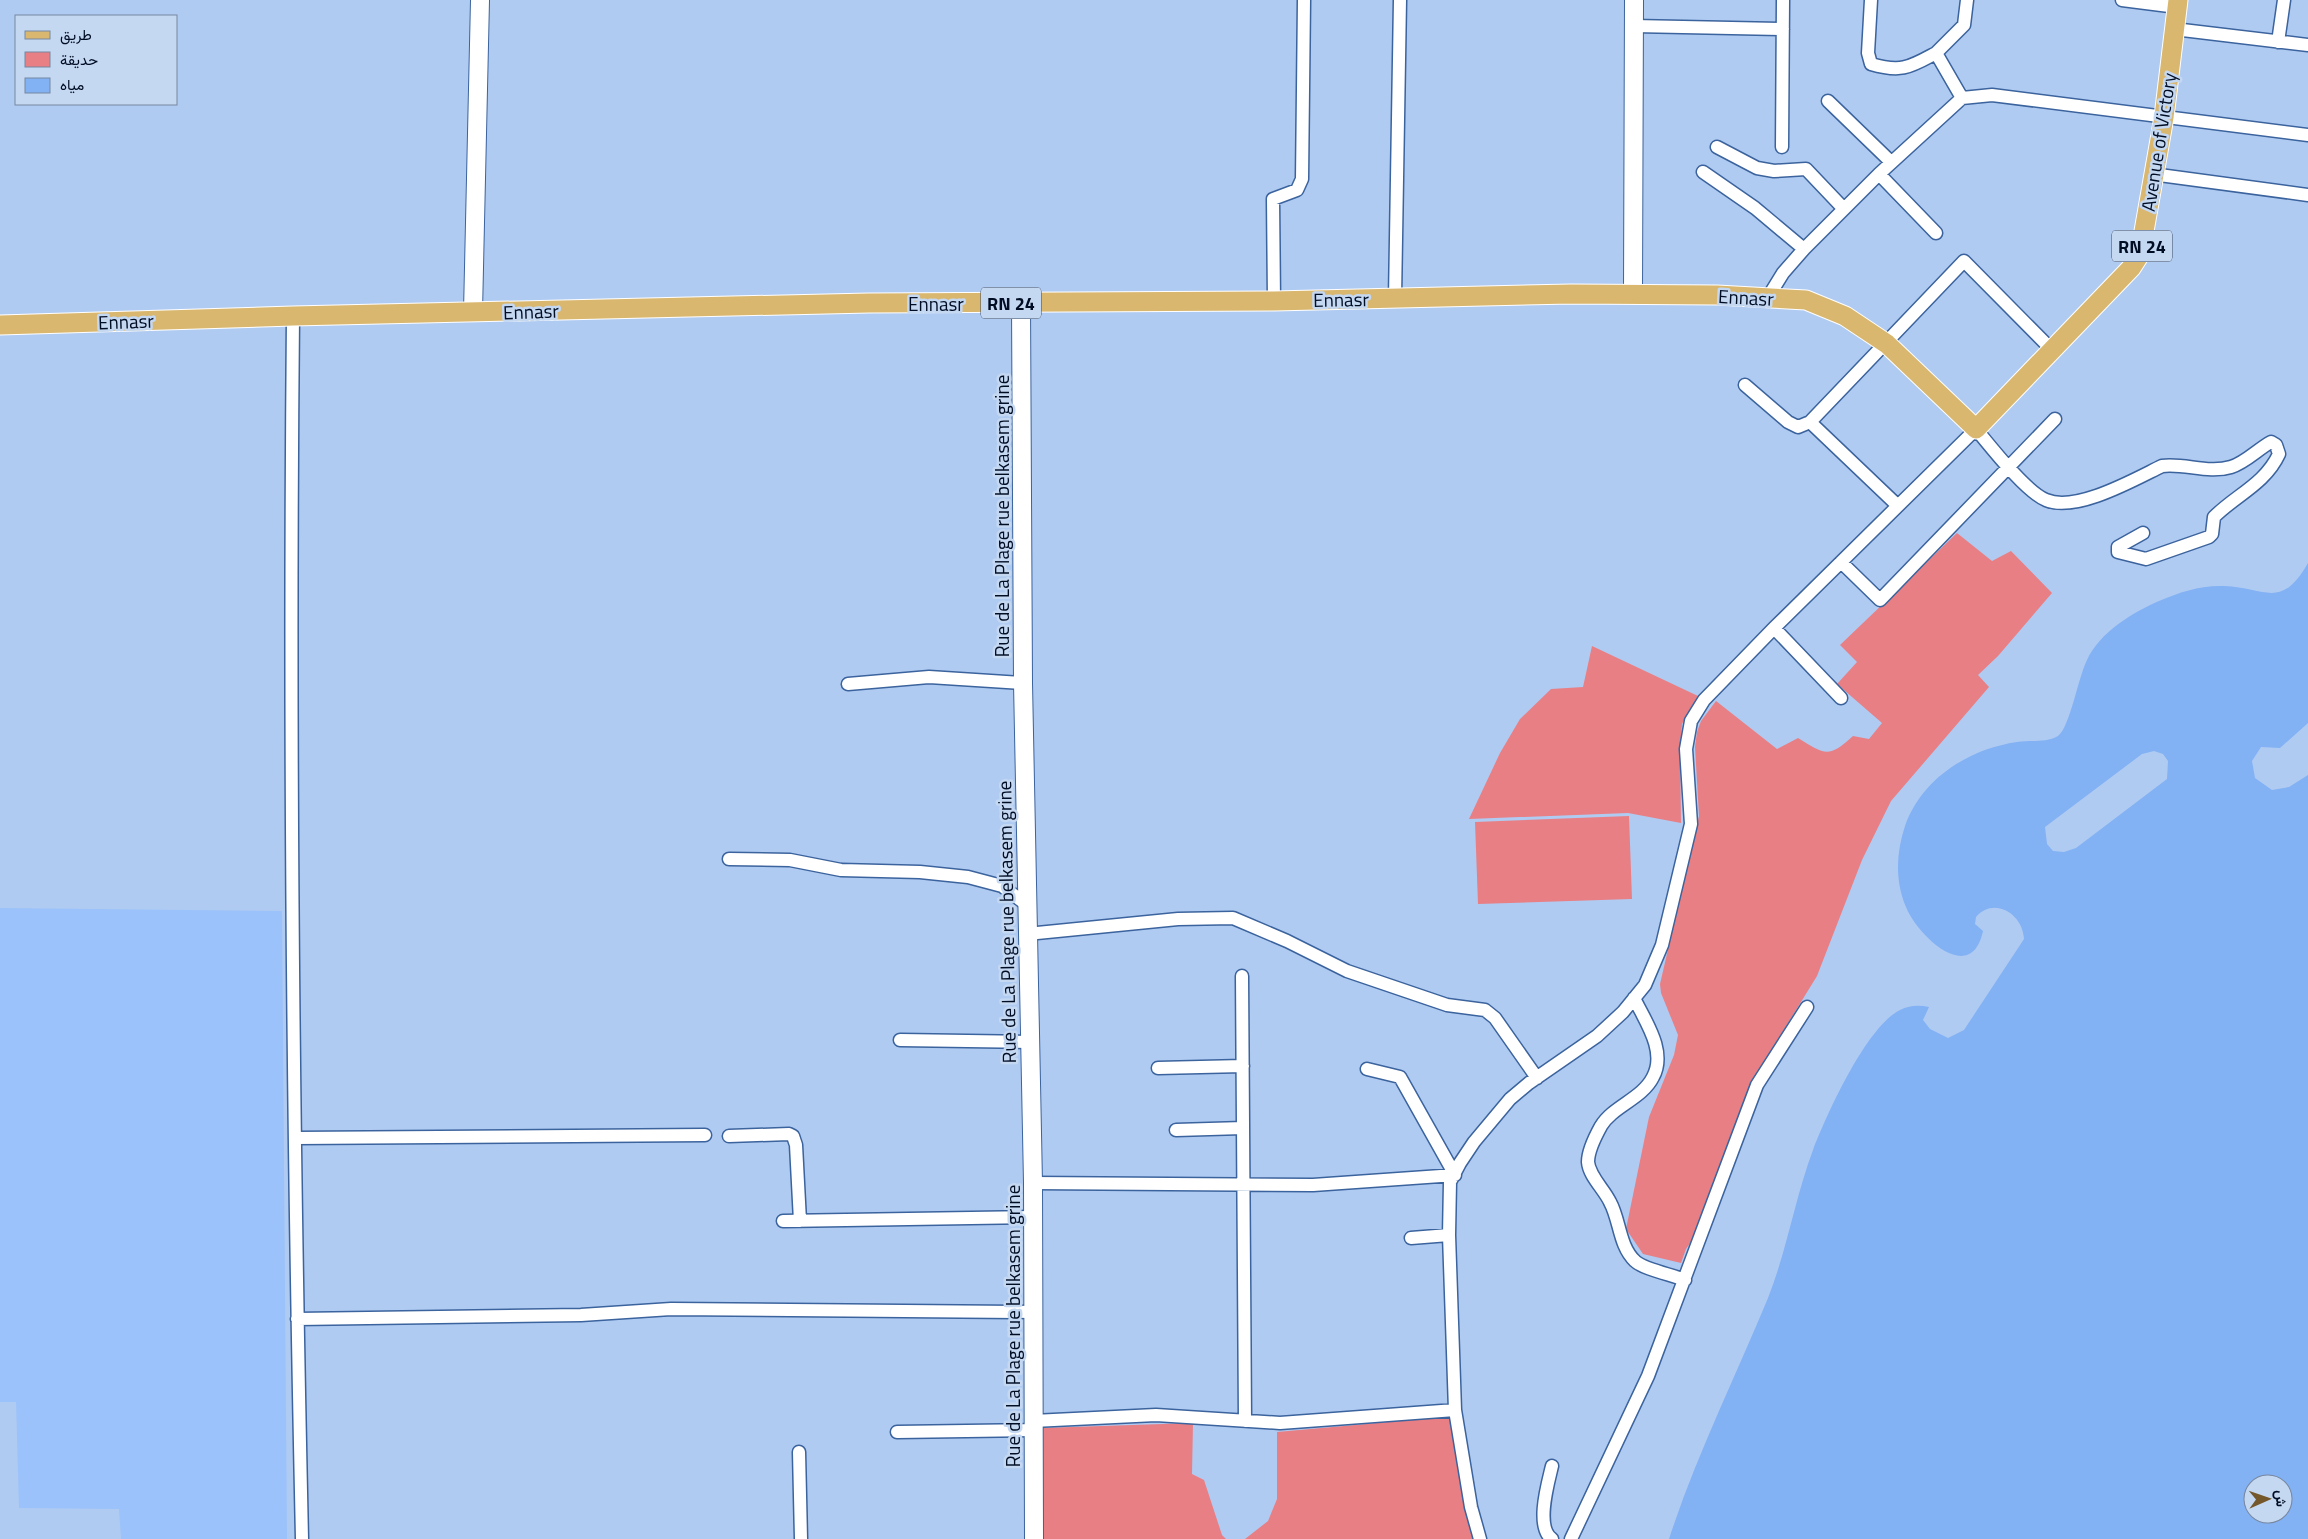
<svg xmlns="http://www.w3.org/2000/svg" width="2308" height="1539" viewBox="0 0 2308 1539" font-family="'Titillium Web',Vazirmatn,sans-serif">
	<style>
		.built { fill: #9bc2fa }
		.green { fill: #e87f84 }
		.water { fill: #82b1f4; fill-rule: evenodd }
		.pier { fill: #b0cbf2 }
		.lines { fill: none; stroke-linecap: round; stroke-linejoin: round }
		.street-casing { stroke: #3b639d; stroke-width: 15 }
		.secondary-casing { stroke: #3b639d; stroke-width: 20 }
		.primary-casing { stroke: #fff; stroke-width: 21 }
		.street { stroke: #fff; stroke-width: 12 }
		.secondary { stroke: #fff; stroke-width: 18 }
		.primary { stroke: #d9b76f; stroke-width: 19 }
		.labels { text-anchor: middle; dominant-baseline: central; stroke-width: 5; stroke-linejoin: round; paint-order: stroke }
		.shield { fill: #c5d8f2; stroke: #3c4a61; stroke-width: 1 }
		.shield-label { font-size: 18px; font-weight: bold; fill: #010d23 }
		.street-label { font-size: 19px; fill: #010d23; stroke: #c5d8f2 }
	</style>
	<rect width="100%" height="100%" fill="#b0cbf2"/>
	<path class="built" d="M0 908 282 911 287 1539H121L119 1509 19 1508 16 1402H0Z"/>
	<path class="green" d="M1957 533 1992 561 2011 551 2052 593 1998 656 1978 675 1989 687 1891 801 1862 860 1817 976 1764 1062 1698 1232 1686 1249 1681 1263 1643 1254 1626 1229 1649 1117 1674 1055 1678 1035 1661 993 1660 984 1699 816 1695 747 1697 732 1701 721 1716 701 1777 749 1798 738C1825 755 1829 758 1853 736L1869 739 1882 723 1837 684 1857 662 1840 645Z
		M1592 646 1698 696 1682 724 1680 747 1681 823 1628 813 1469 819 1500 753 1520 719 1551 689 1583 687Z
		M1629 816 1632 899 1478 904 1475 822Z
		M1444 1417 1449 1419C1465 1456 1462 1500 1473 1539H1245L1268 1521 1277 1499V1432Z
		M1193 1423 1192 1474 1204 1480 1222 1535 1226 1539H1041V1428Z"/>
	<path class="water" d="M2308 563V1539H1669C1696 1456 1735 1378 1768 1298 1787 1250 1795 1198 1813 1150 1827 1114 1866 1027 1900 1010 1910 1005 1919 1005 1929 1007L1923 1020 1930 1029 1948 1038 1964 1030 2024 939C2023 914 1994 896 1976 917L1975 924 1983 931C1971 987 1917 935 1906 907 1895 881 1896 853 1905 826 1922 778 1969 749 2017 742 2030 740 2046 743 2058 736 2070 727 2078 678 2087 660 2100 632 2132 613 2159 601 2180 592 2201 585 2224 586 2267 588 2281 610 2308 563ZM2253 1484H2283V1514H2253Z"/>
	<path class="pier" d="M2308 723V775L2289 787 2272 790 2255 778 2252 761 2261 747 2280 748Z
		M2154 751 2163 754 2168 761 2167 779 2076 848 2064 852 2053 851 2047 844 2045 827 2142 754Z"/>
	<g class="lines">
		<g class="street-casing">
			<path id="street" d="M1871 0 1868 53 1871 64C1902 73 1910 67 1936 53
				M2122 0 2177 7
				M1634 26 1783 29
				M2174 29 2308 45
				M2278 42 2284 0
				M1962 98 1936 53 1964 25 1967 0
				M1828 101 1891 162
				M1717 147 1757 168 1774 171 1806 169 1844 209
				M1782 147 1783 0
				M1703 172 1755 208 1804 249
				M1879 174 1936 233
				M2152 174 2308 195
				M1395 298 1400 0
				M1767 299 1783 273 1804 249 1879 174 1962 98 1992 95 2308 135
				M1274 301 1273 199 1297 190 1302 179 1304 0
				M293 316C289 723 293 1131 302 1539
				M1745 385 1788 422 1798 427 1810 422
				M1897 505 1810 422 1964 261 2052 350
				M1841 562 1880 600 2055 419
				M1774 628 1841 698
				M848 684 929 677 1023 683
				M729 859 790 860 841 870 920 872 968 877 1002 886 1027 905
				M1027 934 1178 919 1233 918 1287 941 1347 971 1447 1005 1485 1010 1495 1018 1537 1078
				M1242 976 1245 1421
				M1634 998C1645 1021 1667 1051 1653 1077 1642 1099 1613 1106 1601 1126 1596 1135 1588 1152 1588 1162 1589 1176 1604 1189 1610 1202 1620 1220 1619 1246 1635 1261 1643 1269 1673 1275 1685 1280
				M900 1040 1029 1042
				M1158 1068 1243 1066
				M1176 1130 1243 1128
				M729 1136 789 1134 793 1136 796 1145 800 1221
				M296 1138 705 1135
				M1033 1183 1313 1185 1455 1175 1400 1077 1367 1069
				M783 1221 1033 1217
				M1411 1238 1449 1235
				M297 1319 581 1315 671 1309 1033 1312
				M1455 1410 1471 1507 1480 1539
				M1033 1421 1156 1415 1280 1423 1455 1410 1449 1235 1450 1182 1460 1163 1474 1142 1510 1099 1529 1083 1597 1036 1623 1012 1645 985 1662 945 1691 824 1686 749 1691 721 1704 700 1774 628 1976 429C1991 447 2026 492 2046 500 2076 513 2135 479 2162 466 2185 463 2208 474 2231 467 2245 463 2258 449 2271 442L2276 445 2279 454C2265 484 2236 495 2214 517L2212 534 2209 537 2146 559 2118 552V547L2143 533
				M897 1432 1033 1430
				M799 1452 801 1539
				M1552 1466C1548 1483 1535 1527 1552 1539
				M1571 1539 1648 1376 1757 1085 1807 1007"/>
		</g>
		<g class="secondary-casing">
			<path id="secondary" d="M1633 293 1634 0
				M1021 304 1023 683 1033 1183 1034 1539
				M473 312 480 0"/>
		</g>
		<g class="primary-casing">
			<path id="primary" d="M0 325 293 316 869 303 1274 301 1571 294 1717 295 1806 300 1845 316 1887 344 1976 429 2131 268 2140 254 2164 117 2178 0"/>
		</g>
		<use href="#street" class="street"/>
		<use href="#secondary" class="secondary"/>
		<use href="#primary" class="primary"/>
	</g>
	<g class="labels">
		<g class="shield">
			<rect x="2112" y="230.5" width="60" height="31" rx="4"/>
			<rect x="981" y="287.5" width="60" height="31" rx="4"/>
		</g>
		<g class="shield-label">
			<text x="2142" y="246">RN 24</text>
			<text x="1011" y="303">RN 24</text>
		</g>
		<g class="street-label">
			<text transform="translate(2158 142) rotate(-81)">Avenue of Victory</text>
			<text transform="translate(1746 297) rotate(3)">Ennasr</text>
			<text transform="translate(1341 299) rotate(-1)">Ennasr</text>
			<text x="936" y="303">Ennasr</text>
			<text transform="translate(531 311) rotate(-2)">Ennasr</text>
			<text transform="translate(126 321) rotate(-2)">Ennasr</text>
			<text transform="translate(1001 516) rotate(-90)">Rue de La Plage rue belkasem grine</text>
			<text transform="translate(1006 922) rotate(-91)">Rue de La Plage rue belkasem grine</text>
			<text transform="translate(1012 1326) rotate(-90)">Rue de La Plage rue belkasem grine</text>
		</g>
	</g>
	<rect x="15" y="15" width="162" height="90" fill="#c5d8f2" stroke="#77879f"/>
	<rect x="25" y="31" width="25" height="8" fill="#d9b76f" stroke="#77879f"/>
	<text x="60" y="40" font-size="15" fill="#010d23">طريق</text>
	<rect x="25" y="52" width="25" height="15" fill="#e87f84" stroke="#77879f"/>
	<text x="60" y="65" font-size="15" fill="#010d23">حديقة</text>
	<rect x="25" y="78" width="25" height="15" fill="#82b1f4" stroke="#77879f"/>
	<text x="60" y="90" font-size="15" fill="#010d23">مياه</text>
	<g transform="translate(2268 1499) rotate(88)"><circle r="24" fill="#c5d8f2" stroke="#77879f"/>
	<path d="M0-4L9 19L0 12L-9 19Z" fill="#74582b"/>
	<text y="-8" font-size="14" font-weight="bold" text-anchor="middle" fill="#010d23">ش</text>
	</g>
</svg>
